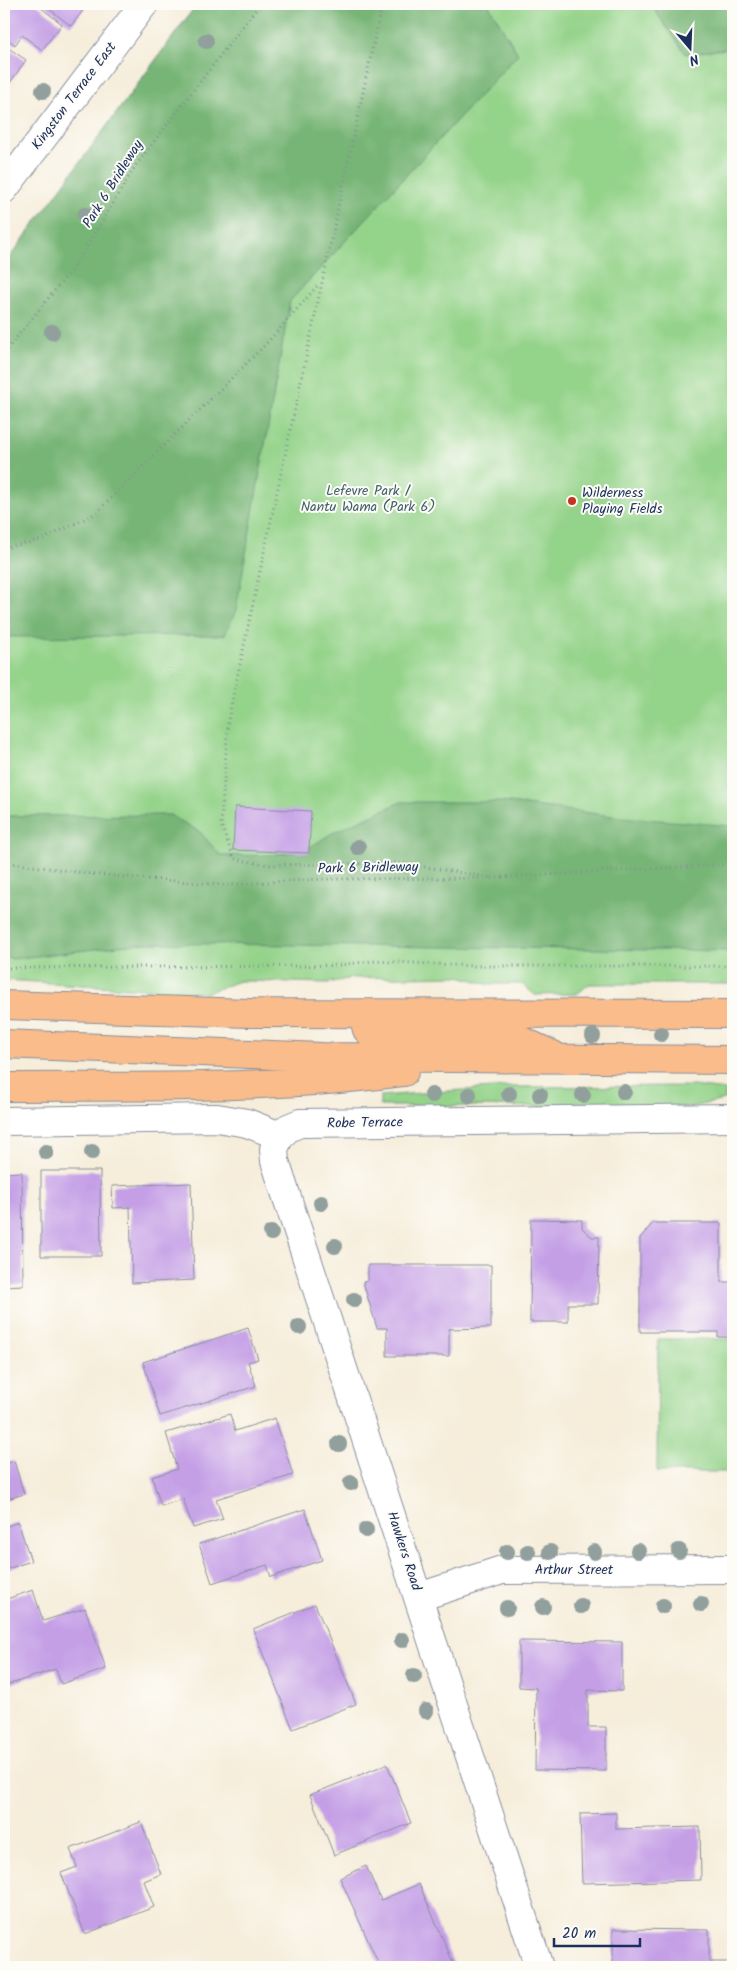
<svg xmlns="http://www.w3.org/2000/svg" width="737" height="1971" viewBox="0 0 737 1971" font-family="Kalam,sans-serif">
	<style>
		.green { fill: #94d38a; stroke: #588174 }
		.forest { fill: #77b576; stroke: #49726a }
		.building { fill: #c49fe6 }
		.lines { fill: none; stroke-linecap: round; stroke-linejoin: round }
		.minor-casing { stroke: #888e9c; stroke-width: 30 }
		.highway-casing { stroke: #888e9c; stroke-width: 30 }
		.path { stroke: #888e9c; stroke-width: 3; stroke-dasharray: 1 4; stroke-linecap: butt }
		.minor { stroke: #fff; stroke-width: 28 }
		.highway { stroke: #f9bc8a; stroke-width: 28 }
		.tree { fill: #919f9d }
		.poi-dot { fill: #c8321e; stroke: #fdfcf7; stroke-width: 2 }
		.labels { text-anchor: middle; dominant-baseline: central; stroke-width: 4; stroke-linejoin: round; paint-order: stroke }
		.street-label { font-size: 14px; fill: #1b2f5e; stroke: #fdfcf7 }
		.park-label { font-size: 14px; fill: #3f606b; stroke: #fdfcf7 }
		.poi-label { font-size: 14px; fill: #1b2f5e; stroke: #fdfcf7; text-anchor: start }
	</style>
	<rect width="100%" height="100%" fill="#fdfcf7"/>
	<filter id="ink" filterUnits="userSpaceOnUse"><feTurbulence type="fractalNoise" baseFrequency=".02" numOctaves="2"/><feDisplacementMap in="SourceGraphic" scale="10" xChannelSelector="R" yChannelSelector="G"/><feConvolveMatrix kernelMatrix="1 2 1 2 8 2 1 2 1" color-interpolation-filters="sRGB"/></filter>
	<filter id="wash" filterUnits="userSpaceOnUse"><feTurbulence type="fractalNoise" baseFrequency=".0096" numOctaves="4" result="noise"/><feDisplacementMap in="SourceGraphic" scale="20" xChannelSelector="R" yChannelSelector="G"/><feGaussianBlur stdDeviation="1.12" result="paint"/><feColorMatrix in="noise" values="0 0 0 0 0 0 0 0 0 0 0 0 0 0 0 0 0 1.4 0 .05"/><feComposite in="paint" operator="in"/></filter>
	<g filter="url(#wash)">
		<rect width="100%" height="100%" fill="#f6edda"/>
		<path class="green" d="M197 4H733V984H589L577 994 535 995 522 984H487L459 976 352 978 328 983 239 981 206 993 4 980V265Z
			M694 1086 725 1090V1100L690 1107 380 1106V1096L506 1087Z
			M658 1339H733V1472H657Z"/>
		<path class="forest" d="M197 4H488L518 54 290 301 236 610 225 635 4 637V265Z
			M650 4H733V48L686 54Z
			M401 802H502L621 817 733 826V951L144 943 12 959 4 956V816L170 815 200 832 221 856 271 855 304 851 334 832Z"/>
		<g id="blocks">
			<path class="building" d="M4 4H36L62 24 42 50 22 35 15 45 4 36Z
				M43 4H88L71 26Z
				M4 45 26 60 4 91Z
				M235 807 311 811 309 853 233 850Z
				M41 1171H100L101 1256H41Z
				M22 1172 23 1285 4 1286V1173Z
				M191 1183 194 1280 132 1283 130 1207 113 1208 112 1186Z
				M531 1219 582 1220V1228L592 1237H599L598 1304H568V1322H530Z
				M653 1223H721V1282H733V1337H718V1332H640V1238Z
				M368 1265H491V1328L449 1329V1356H387V1328H377L363 1282 368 1281Z
				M248 1328 258 1359 248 1362 256 1386 160 1416 143 1362Z
				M230 1414 235 1431 275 1418 293 1475 216 1499 223 1519 193 1528 183 1499 161 1506 152 1477 177 1469 166 1433Z
				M14 1461 24 1494 4 1500V1464Z
				M305 1509 322 1560 271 1577 267 1565 212 1583 199 1544Z
				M18 1522 31 1561 4 1570V1527Z
				M33 1590 43 1621 85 1608 106 1669 61 1684 56 1669 4 1686V1600Z
				M315 1604 356 1704 293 1729 253 1629Z
				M519 1641 622 1642V1691L588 1690V1727H606V1771L535 1770 536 1688 519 1687Z
				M387 1764 411 1823 334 1855 310 1795Z
				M616 1813V1829L700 1827 701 1880 582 1883 580 1814Z
				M141 1822 161 1874 144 1881 154 1907 85 1934 61 1873 77 1867 70 1849Z
				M366 1866 381 1900 419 1884 455 1967H380L340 1878Z
				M613 1929 709 1930V1962H733V1967H613Z"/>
		</g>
	</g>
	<g filter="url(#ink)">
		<use href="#blocks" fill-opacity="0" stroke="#888e9c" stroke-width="1"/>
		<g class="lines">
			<g class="minor-casing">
				<path id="minor" d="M4 189 144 4
					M4 1121 217 1118 247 1123 280 1136 288 1128 300 1123 733 1118
					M280 1136 274 1149 275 1161 539 1967
					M419 1597 502 1570 733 1569"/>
			</g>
			<g class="highway-casing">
				<path id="highway" d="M4 1005 249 1013 733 1014
					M363 1015 367 1030 373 1035 505 1037 522 1041 553 1055
					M4 1044 323 1057 733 1060
					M4 1087C137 1086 271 1090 404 1072"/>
			</g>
			<path class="path" d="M382 4 228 720 221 825 234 859 269 865 402 863 492 878
				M4 353 76 264 136 165 260 4
				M4 548 41 540 95 514 265 345 319 284
				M4 862 91 874 224 885 321 879 483 878
				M492 878 733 864
				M4 968 304 966 340 965 372 961 474 966H733"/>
			<use href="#minor" class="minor"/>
			<use href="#highway" class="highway"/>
		</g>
		<g class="tree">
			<circle cx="206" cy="41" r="8"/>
			<circle cx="43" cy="91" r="8"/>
			<circle cx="85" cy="215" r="8"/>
			<circle cx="52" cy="332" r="8"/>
			<circle cx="358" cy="847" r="8"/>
			<circle cx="661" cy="1034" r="8"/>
			<circle cx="593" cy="1036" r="8"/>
			<circle cx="624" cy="1092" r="8"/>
			<circle cx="509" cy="1094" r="8"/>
			<circle cx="432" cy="1095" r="8"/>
			<circle cx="469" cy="1095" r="8"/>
			<circle cx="540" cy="1095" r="8"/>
			<circle cx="583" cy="1095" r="8"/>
			<circle cx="46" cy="1152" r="8"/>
			<circle cx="92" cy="1152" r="8"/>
			<circle cx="321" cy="1203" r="8"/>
			<circle cx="271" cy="1233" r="8"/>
			<circle cx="335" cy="1246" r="8"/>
			<circle cx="354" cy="1300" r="8"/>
			<circle cx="299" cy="1327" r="8"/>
			<circle cx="339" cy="1444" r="8"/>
			<circle cx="351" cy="1483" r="8"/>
			<circle cx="366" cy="1530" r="8"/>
			<circle cx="638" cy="1551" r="8"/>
			<circle cx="679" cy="1551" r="8"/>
			<circle cx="507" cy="1552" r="8"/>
			<circle cx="528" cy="1552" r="8"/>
			<circle cx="550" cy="1552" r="8"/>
			<circle cx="594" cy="1552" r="8"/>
			<circle cx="701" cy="1604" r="8"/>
			<circle cx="581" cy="1606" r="8"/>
			<circle cx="663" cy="1606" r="8"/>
			<circle cx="543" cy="1607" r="8"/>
			<circle cx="507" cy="1608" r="8"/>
			<circle cx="402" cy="1640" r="8"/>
			<circle cx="414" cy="1676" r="8"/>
			<circle cx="426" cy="1711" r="8"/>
		</g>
	</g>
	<circle class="poi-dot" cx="572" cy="501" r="5"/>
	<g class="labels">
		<g class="street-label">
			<text transform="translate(74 96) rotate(-53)">Kingston Terrace East</text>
			<text transform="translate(113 184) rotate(-58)">Park 6 Bridleway</text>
			<text transform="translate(368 868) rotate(-1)">Park 6 Bridleway</text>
			<text transform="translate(365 1123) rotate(-1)">Robe Terrace</text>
			<text transform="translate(404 1551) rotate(72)">Hawkers Road</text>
			<text x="574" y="1570">Arthur Street</text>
		</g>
		<g class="park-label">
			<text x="368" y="491">Lefevre Park /<tspan x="368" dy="16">Nantu Wama (Park 6)</tspan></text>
		</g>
		<g class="poi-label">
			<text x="582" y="493">Wilderness<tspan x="582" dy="16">Playing Fields</tspan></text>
		</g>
	</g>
	<rect width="737" height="1971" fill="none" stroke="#fdfcf7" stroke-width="20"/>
	<g transform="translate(690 48) rotate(161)" stroke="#fdfcf7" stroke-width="4" paint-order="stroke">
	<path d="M0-4L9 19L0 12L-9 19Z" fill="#1b2f5e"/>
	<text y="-8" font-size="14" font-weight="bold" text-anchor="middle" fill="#1b2f5e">N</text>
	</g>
	<path d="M554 1938v8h86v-8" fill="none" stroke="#1b2f5e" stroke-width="2.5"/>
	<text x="562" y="1938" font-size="15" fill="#1b2f5e" stroke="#fdfcf7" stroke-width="4" paint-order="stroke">20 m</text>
</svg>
